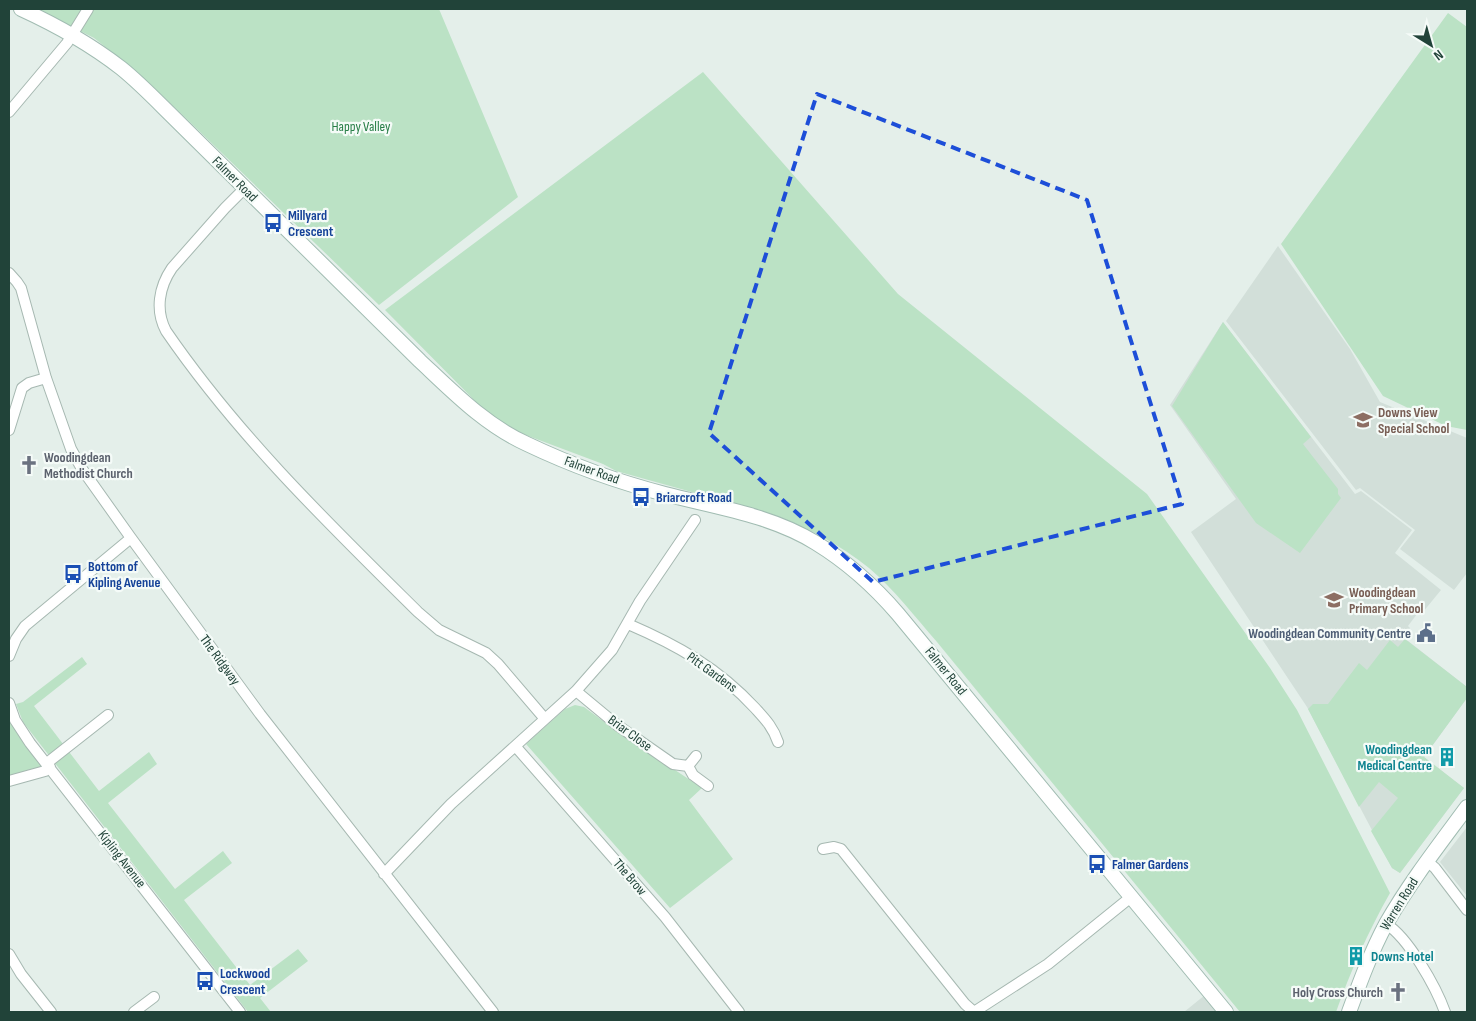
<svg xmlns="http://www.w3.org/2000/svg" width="1476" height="1021" viewBox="0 0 1476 1021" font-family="'Sofia Sans Condensed',sans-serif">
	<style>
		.built { fill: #d2dfd9 }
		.green { fill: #bbe2c5 }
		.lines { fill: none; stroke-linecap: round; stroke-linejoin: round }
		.street-casing { stroke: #a6b8b1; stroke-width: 12 }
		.secondary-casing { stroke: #a1bcb2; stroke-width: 16 }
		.street { stroke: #fff; stroke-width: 10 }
		.secondary { stroke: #fff; stroke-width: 14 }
		.marked { fill: none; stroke: #1d4ed8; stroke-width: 4; stroke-dasharray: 10 6; stroke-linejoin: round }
		.labels { text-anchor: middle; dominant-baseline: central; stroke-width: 4.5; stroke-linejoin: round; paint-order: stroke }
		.park-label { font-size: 14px; fill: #277e47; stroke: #f5fbf8 }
		.street-label { font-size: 14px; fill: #214339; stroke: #f5fbf8 }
		.transit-label { font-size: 14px; font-weight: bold; fill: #164399; stroke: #f5fbf8; text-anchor: start }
		.education-label { font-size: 14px; font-weight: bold; fill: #785e54; stroke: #f5fbf8; text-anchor: start }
		.worship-label { font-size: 14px; font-weight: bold; fill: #5b616d; stroke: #f5fbf8; text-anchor: start }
		.service-label { font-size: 14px; font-weight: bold; fill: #4e5e75; stroke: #f5fbf8; text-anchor: end }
		.culture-label { font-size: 14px; font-weight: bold; fill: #0d838f; stroke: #f5fbf8; text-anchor: end }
	</style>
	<rect width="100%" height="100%" fill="#e4efea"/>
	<path class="built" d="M1278 246 1350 349 1380 402 1467 438V573L1454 590 1400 549 1415 530 1360 488 1356 490 1226 321Z
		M1223 322 1355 494 1361 491 1412 530 1395 553 1441 590 1423 612 1420 610 1408 626 1410 628 1403 637 1467 687V698L1424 757 1464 788 1400 873 1392 868 1307 707 1191 532 1236 499 1170 405Z
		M1467 827V896L1440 862Z
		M1205 995 1219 1012H1184Z"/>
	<path class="green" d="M37 9H439L518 197 379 305 167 100 132 68 94 38Z
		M1448 13 1467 27V430L1446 426 1383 396 1281 244Z
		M703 72 898 294 1147 494 1270 668 1297 710 1390 893C1368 932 1351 970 1336 1012H1240L937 642C915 617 894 589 869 568 840 545 806 526 771 514L616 471 603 464 523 434 487 413 385 310Z
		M1223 322 1311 437 1303 444 1338 489V494L1341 498 1300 553 1256 523 1172 406Z
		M1405 639 1467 687V698L1424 757 1464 788 1400 873 1392 868 1371 831 1398 798 1379 782 1359 807 1308 709 1313 704H1328L1359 663 1367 670 1390 640 1398 647Z
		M82 657 87 664 34 706 99 791 149 752 157 764 108 803 175 889 223 851 232 863 184 900 250 985 298 949 308 961 260 998 271 1012H248L23 722 16 704 23 702Z
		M575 705 584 707 618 732 702 788 689 800 733 859 670 908 526 744 565 709Z
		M9 709 50 767 9 781Z"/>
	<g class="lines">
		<g class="street-casing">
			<path id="street" d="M9 112 67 43 88 9
				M245 188 225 208 172 268C159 287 155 310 166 331 238 436 329 524 418 612L439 630 486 653 498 664 545 719
				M9 273 17 282 21 288 46 378 71 449 82 469 131 538 260 714 493 1012
				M9 430 22 388 29 383 46 378
				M628 624C677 645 718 668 755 708 765 719 773 727 778 742
				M9 656 16 639 25 626 131 538
				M576 691 617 725 673 764 688 766 693 775 708 786
				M9 703 15 720 30 743 240 1012
				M516 747 665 917 739 1012
				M47 763 108 715
				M688 766 696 756
				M9 781 45 771 50 767
				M823 849 834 847 841 849 965 1004 974 1012
				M1427 861 1435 868 1467 910
				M384 874 451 804 576 691 612 650 640 601 695 520
				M1386 924C1408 937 1436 987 1445 1012
				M9 954 21 974 51 1012
				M134 1012 154 997
				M974 1012 1048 964 1131 897"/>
		</g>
		<g class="secondary-casing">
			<path id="secondary" d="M21 9C56 25 90 44 121 68 136 80 150 94 164 108L420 361C453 392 485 425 527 444 571 465 618 482 665 494 715 507 771 515 816 543 847 562 874 586 898 614L1226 1012
				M1349 1012C1360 982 1371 952 1386 924 1410 882 1439 845 1467 807"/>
		</g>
		<use href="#street" class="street"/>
		<use href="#secondary" class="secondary"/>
	</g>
	<path class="marked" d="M817 94 1087 200 1182 504 873 582 709 433Z"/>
	<defs>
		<g id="bus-bare" transform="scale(1.5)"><path d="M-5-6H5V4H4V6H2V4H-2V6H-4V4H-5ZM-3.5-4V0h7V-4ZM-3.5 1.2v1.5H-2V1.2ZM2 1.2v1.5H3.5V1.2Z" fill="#1a4fb4" stroke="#f5fbf8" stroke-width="2.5" paint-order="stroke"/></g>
		<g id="school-bare" transform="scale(1.5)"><path d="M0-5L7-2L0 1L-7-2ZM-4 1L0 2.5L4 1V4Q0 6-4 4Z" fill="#8d6e63" stroke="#f5fbf8" stroke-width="2.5" paint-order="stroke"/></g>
		<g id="church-bare" transform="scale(1.5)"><path d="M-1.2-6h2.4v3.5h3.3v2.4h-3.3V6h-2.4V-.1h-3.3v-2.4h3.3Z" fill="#6b7280" stroke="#f5fbf8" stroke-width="2.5" paint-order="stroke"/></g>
		<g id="civic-bare" transform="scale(1.5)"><path d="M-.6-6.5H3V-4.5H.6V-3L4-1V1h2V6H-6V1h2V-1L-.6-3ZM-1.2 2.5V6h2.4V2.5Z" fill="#5c6f8a" stroke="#f5fbf8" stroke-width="2.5" paint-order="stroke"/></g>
		<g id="building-bare" transform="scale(1.5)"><path d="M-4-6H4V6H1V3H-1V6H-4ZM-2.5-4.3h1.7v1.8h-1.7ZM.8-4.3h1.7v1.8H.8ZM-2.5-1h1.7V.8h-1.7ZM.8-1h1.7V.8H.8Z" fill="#0f9aa8" stroke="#f5fbf8" stroke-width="2.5" paint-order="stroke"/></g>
	</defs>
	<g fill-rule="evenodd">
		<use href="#bus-bare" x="273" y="223"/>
		<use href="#school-bare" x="1363" y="420"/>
		<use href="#church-bare" x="29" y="465"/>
		<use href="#bus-bare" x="641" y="497"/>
		<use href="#bus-bare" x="73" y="574"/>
		<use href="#school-bare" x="1334" y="600"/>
		<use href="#civic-bare" x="1426" y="633"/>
		<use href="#building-bare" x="1447" y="757"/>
		<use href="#bus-bare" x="1097" y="864"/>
		<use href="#building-bare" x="1356" y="956"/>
		<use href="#bus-bare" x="205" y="981"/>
		<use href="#church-bare" x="1398" y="992"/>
	</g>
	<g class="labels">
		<g class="park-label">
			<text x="361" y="126">Happy Valley</text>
		</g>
		<g class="street-label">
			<text transform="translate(235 179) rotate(45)">Falmer Road</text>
			<text transform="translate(592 470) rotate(20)">Falmer Road</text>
			<text transform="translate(220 660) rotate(54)">The Ridgway</text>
			<text transform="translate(946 671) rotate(51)">Falmer Road</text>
			<text transform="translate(712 672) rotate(36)">Pitt Gardens</text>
			<text transform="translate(630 733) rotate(36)">Briar Close</text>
			<text transform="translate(122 859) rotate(52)">Kipling Avenue</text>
			<text transform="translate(630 877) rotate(49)">The Brow</text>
			<text transform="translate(1399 904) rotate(-58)">Warren Road</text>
		</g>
		<g class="transit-label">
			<text x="288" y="215">Millyard<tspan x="288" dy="16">Crescent</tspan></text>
			<text x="656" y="497">Briarcroft Road</text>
			<text x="88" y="566">Bottom of<tspan x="88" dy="16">Kipling Avenue</tspan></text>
			<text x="1112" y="864">Falmer Gardens</text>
			<text x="220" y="973">Lockwood<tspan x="220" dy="16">Crescent</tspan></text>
		</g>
		<g class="education-label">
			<text x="1378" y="412">Downs View<tspan x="1378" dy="16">Special School</tspan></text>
			<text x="1349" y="592">Woodingdean<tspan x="1349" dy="16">Primary School</tspan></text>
		</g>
		<g class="worship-label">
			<text x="44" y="457">Woodingdean<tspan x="44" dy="16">Methodist Church</tspan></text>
			<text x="1383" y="992" text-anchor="end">Holy Cross Church</text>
		</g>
		<g class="service-label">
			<text x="1411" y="633">Woodingdean Community Centre</text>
		</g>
		<g class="culture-label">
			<text x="1432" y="749">Woodingdean<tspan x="1432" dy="16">Medical Centre</tspan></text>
			<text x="1371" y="956" text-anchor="start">Downs Hotel</text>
		</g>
	</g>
	<rect width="1476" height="1021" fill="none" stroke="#214339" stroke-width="20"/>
	<g transform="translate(1431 45) rotate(143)" stroke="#f5fbf8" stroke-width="4" paint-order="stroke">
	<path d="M0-4L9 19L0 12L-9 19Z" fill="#214339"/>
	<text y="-8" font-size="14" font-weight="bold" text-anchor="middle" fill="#214339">N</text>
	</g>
</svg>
